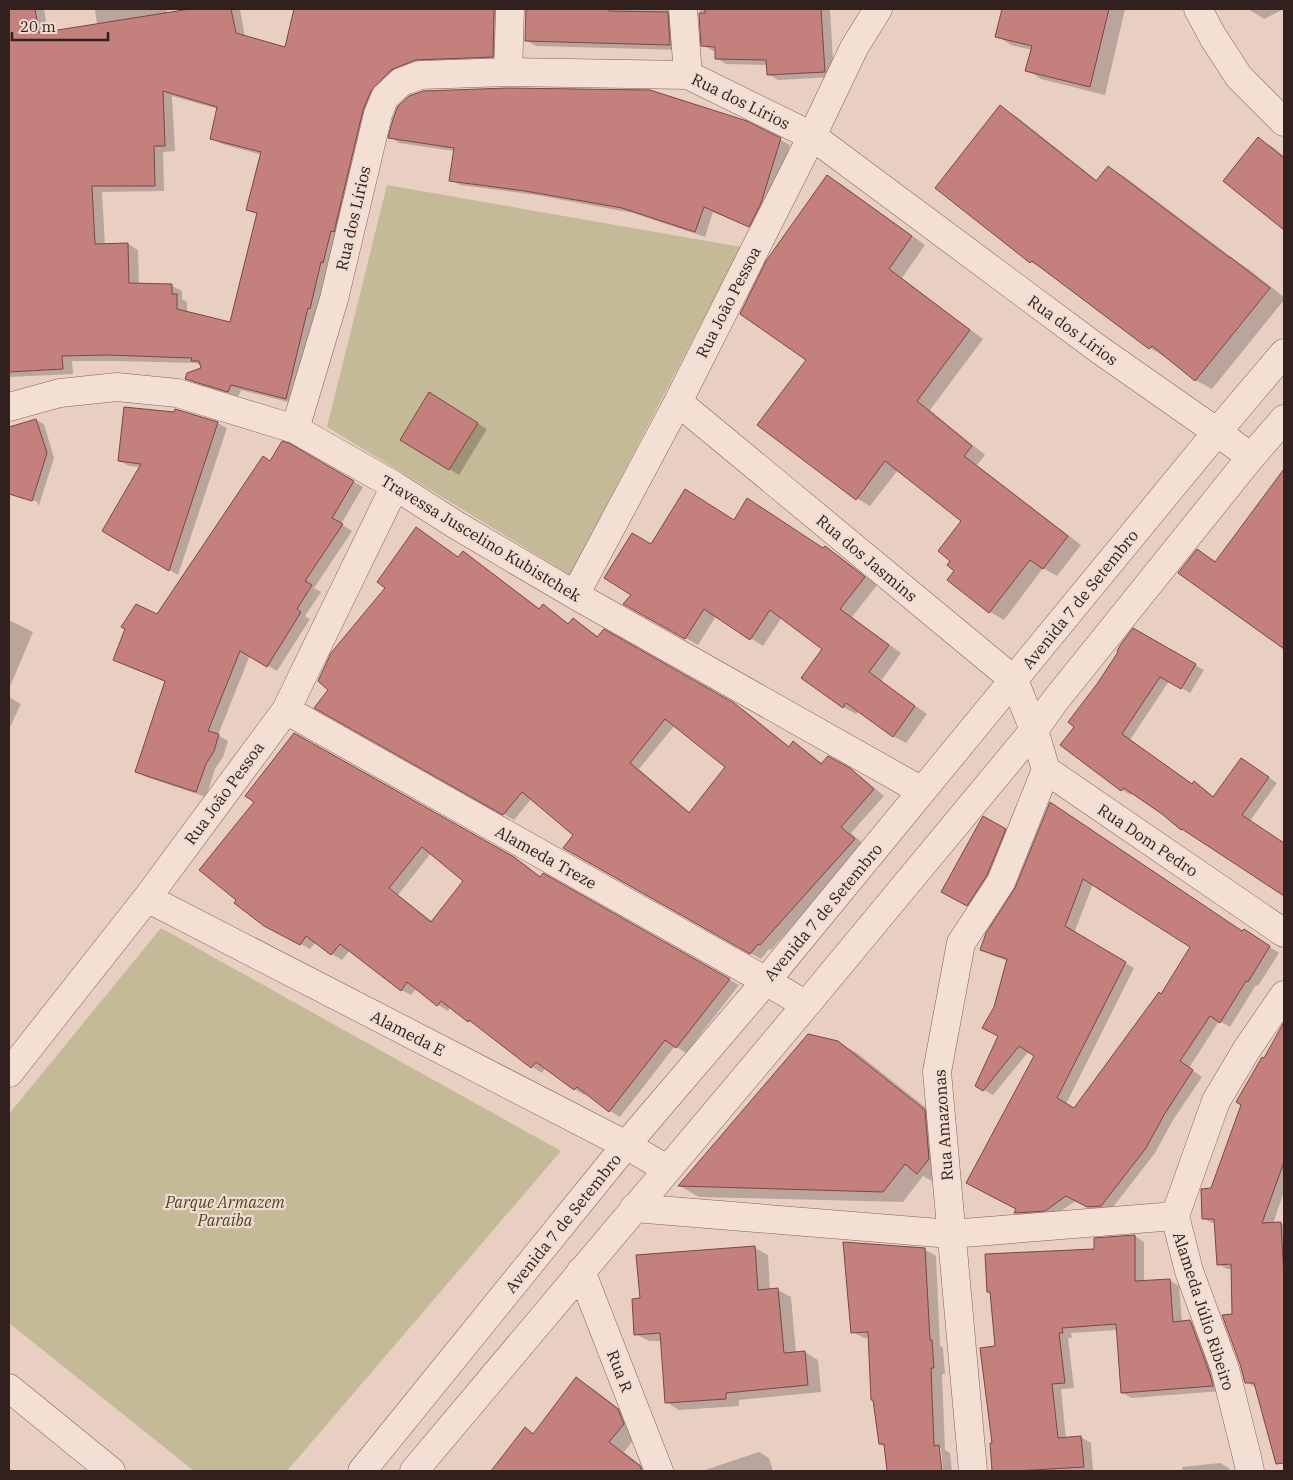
<svg xmlns="http://www.w3.org/2000/svg" width="1293" height="1480" viewBox="0 0 1293 1480" font-family="'IBM Plex Serif',serif">
	<style>
		.green { fill: #c5ba97 }
		.shadow { fill: #0003; fill-rule: evenodd }
		.building { fill: #c3807c; stroke: #7d4644; fill-rule: evenodd }
		.lines { fill: none; stroke-linecap: round; stroke-linejoin: round }
		.minor-casing { stroke: #80625b; stroke-width: 29 }
		.minor { stroke: #f4dfd4; stroke-width: 28 }
		.labels { text-anchor: middle; dominant-baseline: central; stroke-width: 4.5; stroke-linejoin: round; paint-order: stroke }
		.street-label { font-size: 16px; fill: #32201e; stroke: #f1dcd1 }
		.park-label { font-size: 16px; font-style: italic; fill: #4c4827; stroke: #f1dcd1 }
	</style>
	<rect width="100%" height="100%" fill="#e8cfc2"/>
	<path class="green" d="M387 185 741 247 570 575 327 427Z
		M161 928 561 1151 287 1471H194L9 1323V1114Z"/>
	<path class="shadow" d="M9 9H44L48 33 97 25 95 9H167V13L194 9H240L245 37 286 49 295 9H506L503 62 406 73 296 404 241 390 238 397 196 384 186 378 202 369V366L196 363 118 361H72L73 374 9 377ZM172 96 218 109 212 139 222 144 262 155 247 209 258 215 231 324 187 313V302L182 299V291L172 286 139 285 138 250 128 244 105 245 102 192 164 191 163 152 175 151Z
		M527 9H679L680 50 536 46 526 40Z
		M700 9H830L834 77 778 80 768 74 767 65 726 64 716 58V51H713L703 45Z
		M1004 9H1125L1105 95 1041 79 1027 70 1032 50 1011 45 997 36Z
		M1248 9H1284L1264 19Z
		M1001 107 1017 117 1098 181 1108 168 1125 177 1238 262 1247 268 1284 297V300L1212 389 1195 380 1167 358 1150 348 1048 272 1031 262 937 188Z
		M746 122 790 145 770 209 759 231 713 212 705 237 633 213 536 195 460 185 450 180 454 151 399 143 390 137Z
		M1259 139 1273 147 1284 156V228L1225 181Z
		M827 176 841 184 925 245 902 278 983 339 930 410 985 455 977 465 1081 545 1057 576 1043 568 1004 620 990 612 952 560 963 521 898 470 870 506 856 498 808 360Z
		M429 394 487 429 459 475 401 440Z
		M176 410 218 423 227 428 178 575 103 531 140 467 129 466 120 461 174 414Z
		M36 420 44 424 54 458 39 505 37 504 38 502 9 493V429Z
		M288 445 363 487 341 524 352 531 314 588 321 592 305 616 310 619 277 671 250 655 218 735 228 741 223 757 215 769 206 797 146 777 137 772 166 682 124 665 114 659 158 616 271 462Z
		M1284 471V648L1180 573 1198 550 1217 562Z
		M735 521 824 549 825 548 838 555 877 585 852 617 901 653 881 681 927 714 906 743 893 736 859 711 856 714 843 707 824 649 782 617 763 646 716 616 698 645 625 604 633 595 652 546Z
		M417 528 459 558 463 553 473 559 540 609 543 606 554 612 569 624 573 619 583 625 599 637 604 631 744 710 790 747 794 743 804 749 823 764 828 757 860 776 884 796 851 833 865 845 771 950 769 949 761 959 565 848 575 835 532 798 514 820 316 707 330 689 387 588ZM675 725 727 767 691 813 639 769Z
		M9 620 33 632 9 689Z
		M1134 630 1204 670 1190 693 1169 681 1130 740 1193 784 1194 783 1203 788 1214 797 1250 765 1277 783 1250 821 1284 843V896L1191 833 1190 834 1182 829 1162 813 1133 793 1131 795 1122 790 1062 745 1076 726 1098 685Z
		M9 697 21 704 9 729Z
		M295 734 524 864 541 877 544 875 739 985 686 1053 675 1046 620 1117 610 1111 586 1093 584 1095 574 1089 546 1067 542 1073 532 1067 479 1026 468 1021 450 1007 448 1011 438 1005 417 988 411 995 401 990 350 950 342 960 332 954 316 942 310 949 276 931 255 802ZM431 853 465 881 433 922 398 895Z
		M1051 804 1243 932 1253 936 1279 953 1258 986 1256 985 1230 1027 1219 1021 1189 1068 1202 1077 1173 1120 1155 1153 1110 1211 1098 1212 1076 1201 1054 1215 1024 1218 1015 1213 1036 1055 1029 1051 993 1095 977 1086 999 1036 995 1007 1008 961 991 955 982 949 1017 889ZM1093 884 1192 947 1162 995 1075 1110 1066 1104 1134 968 1074 933Z
		M984 818 1015 835 977 910 943 891Z
		M1284 1025V1191L1273 1224 1281 1223 1284 1225V1450L1281 1451 1257 1388 1246 1382 1234 1315 1233 1269H1227L1218 1264 1215 1223H1212L1203 1218 1212 1190 1264 1059Z
		M837 1042 857 1053 944 1122 937 1184 923 1176 903 1202 699 1197 680 1186Z
		M1135 1236 1144 1242V1282L1169 1280 1179 1286 1182 1322 1190 1321 1200 1326 1222 1391 1132 1398 1122 1393 1118 1330 1071 1333 1072 1338H1068L1074 1388 1061 1389 1066 1439 1081 1437 1091 1443 1093 1471H993L992 1444H993L996 1347 991 1293 988 1292Z
		M755 1248 768 1255 770 1290H778L791 1297 796 1353 805 1352 818 1360 821 1392 739 1400V1406L679 1410 666 1402 661 1341H649L636 1334 641 1300Z
		M924 1249 936 1256 940 1346 943 1348 945 1374H942L945 1450 950 1453 952 1471H943L941 1448H938L941 1471H889L886 1447 880 1444 869 1338H864L853 1332Z
		M576 1379 592 1388 634 1420 639 1433 624 1452 649 1471H496V1468L525 1429 534 1434Z
		M759 1452 769 1458 773 1471 705 1470Z
		M1220 1463 1229 1468V1471H1183L1182 1467Z"/>
	<path class="building" d="M9 9H35L39 33 190 9H231L236 33 285 47 294 9H494L493 57 415 60 391 70 371 91 363 110 334 232 331 231 323 263 321 262 310 309 308 308 286 399 231 385 228 392 185 379 187 373 201 368 199 361H191L192 358 107 355 62 356 63 369 9 372ZM163 91 217 107 210 139 261 152 246 210 257 213 230 322 177 309V294H172V284L129 283 128 243 95 244 92 186H155L154 146H165Z
		M526 9H609V11L668 12 670 45 525 41Z
		M705 9H821L825 72 767 75 766 60 715 59V47L701 46 699 13H705Z
		M1002 9H1109L1090 87 1025 71 1032 46 995 37Z
		M508 88 650 90 747 121 781 138 761 203 749 227 704 207 695 232 622 208 525 191 449 181 454 148 388 138 393 119 398 106 409 96 423 91Z
		M1000 105 1096 181 1108 166 1230 258V257L1270 288 1195 381 1152 346 1149 349 1032 261 1030 263 935 188Z
		M1258 137 1284 158V230L1223 181Z
		M827 175 912 236 889 269 970 330 917 401 972 446 964 456 1068 536 1043 569 1030 560 989 613 947 580 954 571 947 565 950 561 938 551 961 521 885 461 856 500 757 425 806 360 740 314 766 261Z
		M429 392 478 423 449 470 400 440Z
		M124 407 174 412 175 409 218 422 169 571 102 531 141 464 118 461Z
		M36 419 47 453 32 501 9 494V427Z
		M282 441 289 443 354 481 332 518 343 524 305 581 312 585 297 609 301 612 267 667 240 651 208 731 219 734 214 751 206 764 196 792 135 772 165 681 113 660 125 629 121 627 136 604 157 614 263 456 270 461Z
		M1284 469V649L1178 573 1197 549 1215 562Z
		M685 489 734 520 747 498 823 548 825 546 865 577 840 609 889 645 869 672 915 706 893 737 846 703 843 708 801 678 822 649 770 610 750 640 704 609 685 639 623 604 631 595 604 578 632 533 651 544Z
		M416 527 458 557 463 551 539 609 543 604 568 624 573 618 597 637 604 629 734 703 789 747 793 741 821 764 828 756 850 768 874 789 841 827 855 839 760 945 758 944 750 954 563 848 573 835 522 792 503 815 314 708 328 690 318 681 331 653 385 588 377 582ZM665 719 725 767 689 813 630 763Z
		M1133 628 1196 664 1181 689 1160 677 1122 734 1192 784 1194 781 1213 797 1241 758 1269 777 1242 815 1284 843V896L1182 829 1181 830 1162 814 1124 788 1121 791 1060 745 1074 727 1068 722 1097 684 1118 652 1117 651 1121 644Z
		M294 733 514 857 540 877 543 873 730 979 676 1048 665 1040 609 1112 577 1087 574 1090 536 1062 531 1068 469 1020 468 1022 441 1001 437 1006 407 982 401 991 340 944 331 955 306 936 300 945 264 926 234 903 236 900 199 870 254 802 245 796ZM422 847 463 881 431 922 389 888Z
		M1050 802 1242 931 1244 929 1270 946 1248 982 1246 981 1220 1023 1210 1016 1180 1061 1193 1070 1164 1115 1146 1148 1101 1206 1087 1207 1066 1196 1045 1211 1014 1213 1016 1209 966 1183 1034 1056 1019 1046 983 1091 975 1086 998 1036 982 1028 994 1007 1007 959 980 950 986 933 1015 888ZM1083 879 1190 947 1161 994 1159 992 1074 1108 1057 1098 1126 962 1065 926Z
		M983 816 1006 829 987 875 967 906 941 892Z
		M1284 1022V1162L1262 1223 1281 1222 1284 1279V1463L1276 1464 1254 1383H1245L1240 1364 1222 1315 1232 1314 1231 1264 1217 1265 1214 1219H1202L1201 1189 1211 1188 1241 1105 1236 1102 1262 1057 1264 1058Z
		M808 1034 838 1041 925 1110 929 1159 917 1174 905 1164 883 1192 678 1186Z
		M1135 1235V1281L1170 1279 1173 1322 1190 1320 1210 1374 1213 1386 1121 1393 1116 1324 1062 1328 1063 1333H1059L1065 1383 1052 1384 1058 1438 1081 1436 1084 1467 1016 1471H992L990 1443H992L980 1348 995 1346 990 1292H987L985 1254 1094 1249V1238Z
		M843 1242 925 1248 930 1340H932L934 1368H931L934 1446 939 1445 942 1471H887L884 1444H879L873 1400H871L868 1332 851 1333Z
		M755 1246 758 1290 778 1288 784 1353 805 1351 808 1385 726 1393V1399L665 1403 660 1333 634 1335 632 1299 640 1298 636 1255Z
		M576 1377 618 1409 624 1424 609 1442 640 1466 642 1471H491L525 1427 533 1434Z"/>
	<g class="lines">
		<g class="minor-casing">
			<path id="minor" d="M683 9 688 75
				M1198 9 1213 37 1239 77 1284 122
				M508 72 510 9
				M678 402 1014 680 1034 730 1046 770 1284 933
				M9 407 60 393 117 387 177 393 295 429 395 486 456 525 575 595 922 791
				M295 429 334 299 378 114 385 97 401 82 420 75 508 72 688 75 812 136 1097 348 1217 432 1251 457
				M575 595 678 402 812 136 854 48 878 9
				M286 710 766 981 806 1005
				M147 898 626 1145 667 1169
				M9 1073 147 898 286 710 395 486
				M634 1208 951 1234 1175 1216
				M581 1271 659 1471
				M9 1388 111 1471
				M362 1471 626 1145 766 981 1217 432 1284 353
				M414 1471 806 1005 1034 730 1054 702 1251 457 1284 419
				M973 1471 937 1072 961 943 1001 882 1046 770
				M1250 1471 1247 1457 1225 1369 1189 1271 1175 1216 1216 1101 1247 1049 1284 995"/>
		</g>
		<use href="#minor" class="minor"/>
	</g>
	<g class="labels">
		<g class="street-label">
			<text transform="translate(741 101) rotate(26)">Rua dos Lírios</text>
			<text transform="translate(353 218) rotate(-77)">Rua dos Lírios</text>
			<text transform="translate(728 302) rotate(-63)">Rua João Pessoa</text>
			<text transform="translate(1073 330) rotate(36)">Rua dos Lírios</text>
			<text transform="translate(481 538) rotate(31)">Travessa Juscelino Kubistchek</text>
			<text transform="translate(867 558) rotate(40)">Rua dos Jasmins</text>
			<text transform="translate(1080 599) rotate(-51)">Avenida 7 de Setembro</text>
			<text transform="translate(224 793) rotate(-54)">Rua João Pessoa</text>
			<text transform="translate(1148 840) rotate(34)">Rua Dom Pedro</text>
			<text transform="translate(546 857) rotate(29)">Alameda Treze</text>
			<text transform="translate(823 912) rotate(-50)">Avenida 7 de Setembro</text>
			<text transform="translate(408 1033) rotate(27)">Alameda E</text>
			<text transform="translate(943 1125) rotate(-94)">Rua Amazonas</text>
			<text transform="translate(563 1223) rotate(-51)">Avenida 7 de Setembro</text>
			<text transform="translate(1204 1311) rotate(72)">Alameda Júlio Ribeiro</text>
			<text transform="translate(620 1371) rotate(69)">Rua R</text>
		</g>
		<g class="park-label">
			<text x="225" y="1202">Parque Armazem<tspan x="225" dy="18">Paraiba</tspan></text>
		</g>
	</g>
	<rect width="1293" height="1480" fill="none" stroke="#32201e" stroke-width="20"/>
	<path d="M12 32v8h96v-8" fill="none" stroke="#32201e" stroke-width="2.5"/>
	<text x="20" y="32" font-size="15" fill="#32201e" stroke="#f1dcd1" stroke-width="4" paint-order="stroke">20 m</text>
</svg>
